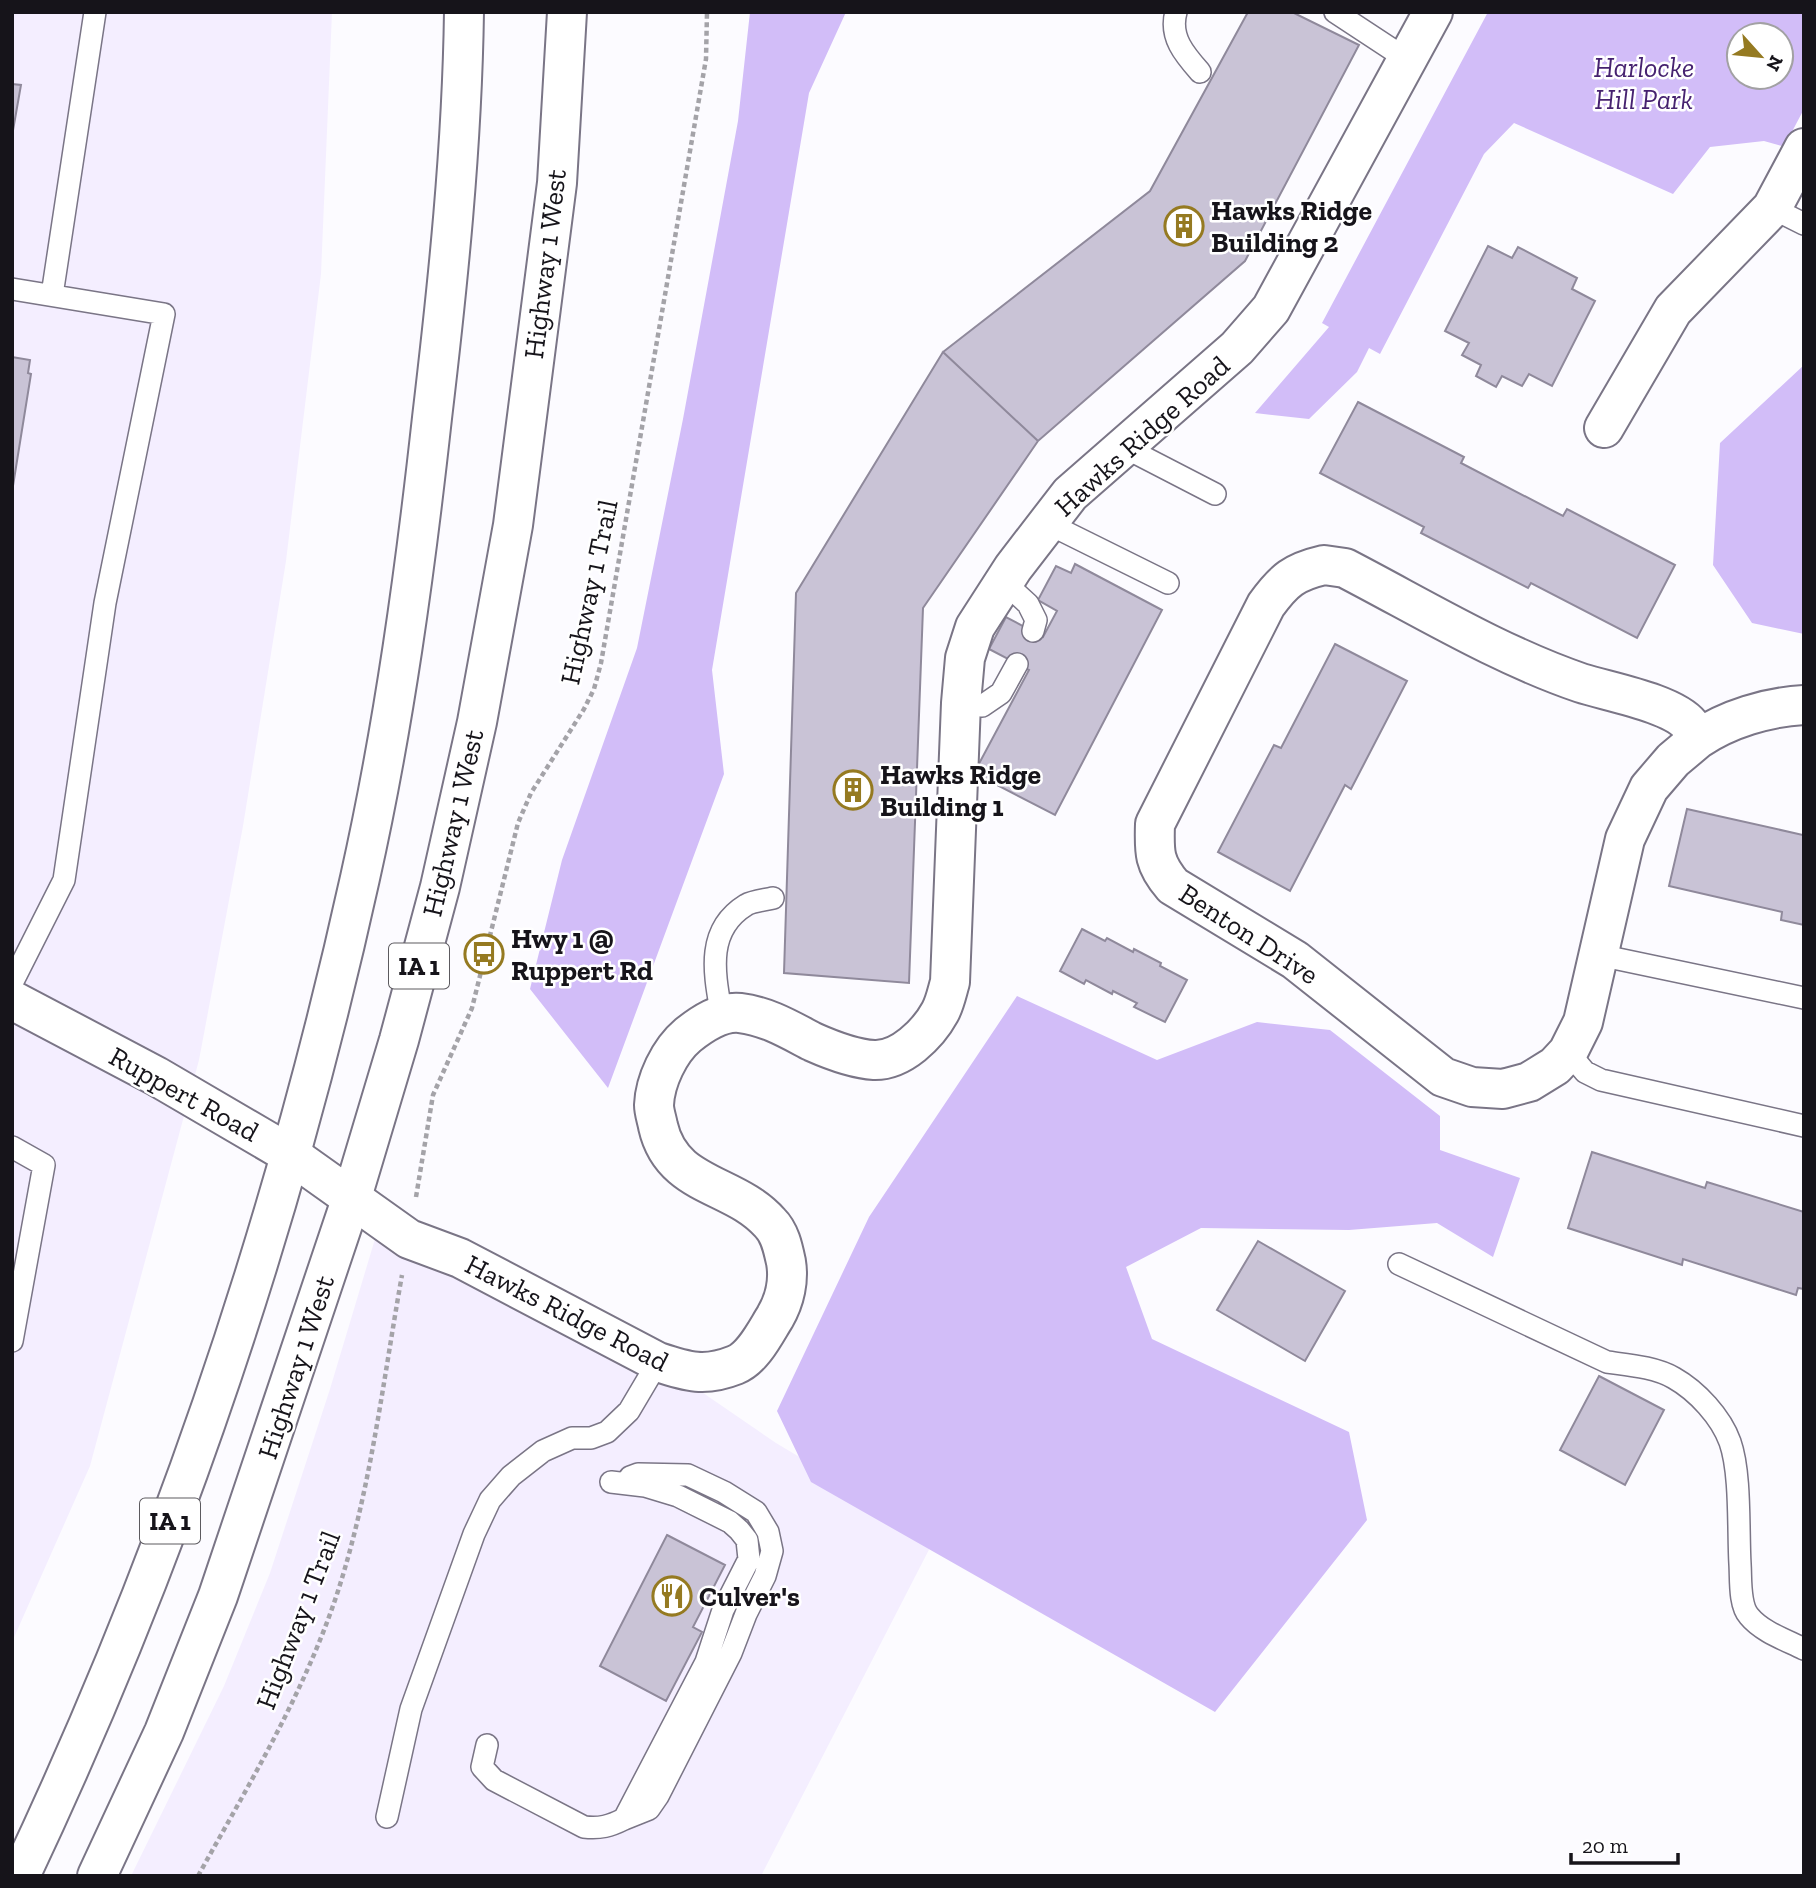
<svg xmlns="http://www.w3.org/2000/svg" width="1816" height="1888" viewBox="0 0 1816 1888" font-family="'Zilla Slab',serif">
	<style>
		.built { fill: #f4eeff }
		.green { fill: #d2bdf8; fill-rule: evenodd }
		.building { fill: #c9c3d6; stroke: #8f899b; stroke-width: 2 }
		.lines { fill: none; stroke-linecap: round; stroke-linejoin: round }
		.lane-casing { stroke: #7a7586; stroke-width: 24 }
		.street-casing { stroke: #7a7586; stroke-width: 42 }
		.primary-casing { stroke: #7a7586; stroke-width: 42 }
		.path { stroke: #a4a3a8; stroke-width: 4.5; stroke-dasharray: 5 3.5; stroke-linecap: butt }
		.lane { stroke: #fff; stroke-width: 21 }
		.street { stroke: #fff; stroke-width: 38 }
		.primary { stroke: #fff; stroke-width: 38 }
		.labels { text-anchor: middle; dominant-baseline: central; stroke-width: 5; stroke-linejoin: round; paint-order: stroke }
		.shield { fill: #fff; stroke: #5c5a5f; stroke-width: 2 }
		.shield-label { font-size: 26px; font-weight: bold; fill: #16141a }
		.park-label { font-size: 28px; font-style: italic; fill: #462270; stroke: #fff }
		.poi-label { font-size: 28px; font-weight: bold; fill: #16141a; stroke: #fff; text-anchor: start }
		.street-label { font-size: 28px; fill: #16141a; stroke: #fff }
	</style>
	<rect width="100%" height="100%" fill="#fcfbff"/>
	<path class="built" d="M12 12H332L321 274 286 561 243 826 199 1060 90 1466 12 1642Z
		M381 1219 658 1362 776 1443 935 1538 761 1876H131L224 1686 270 1573 330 1389Z"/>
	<path class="green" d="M750 12H846L809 93 712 670 724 774 608 1088 530 989 562 860 637 648 683 419 738 121Z
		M1488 12H1804V109L1786 143 1782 146 1764 141 1710 147 1673 194 1514 123 1484 154 1380 354 1369 348 1357 372 1309 419 1255 413 1329 327 1322 323ZM1739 35H1781V77H1739Z
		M1804 365V634L1752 623 1713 565 1720 443Z
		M1017 996 1157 1060 1257 1022 1330 1030 1440 1116V1150L1520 1178 1493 1257 1437 1223 1349 1230 1201 1228 1126 1267 1152 1339 1349 1432 1367 1520 1215 1712 811 1482 777 1411 869 1217Z"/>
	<path class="building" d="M1248 12H1292L1359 45 1245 261 1038 441 943 352 1150 191Z
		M12 84 21 85 12 136Z
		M1488 246 1512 258 1518 247 1577 278 1572 289 1595 301 1552 386 1529 374 1522 386 1502 376 1496 387 1476 376 1481 365 1462 355 1469 343 1445 331Z
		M943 352 1038 441 923 608 909 983 784 973 796 593Z
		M12 357 30 360 28 373 31 374 12 492Z
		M1358 402 1464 457 1461 463 1563 516 1567 509 1675 565 1637 638 1531 583 1528 588 1421 533 1424 527 1320 473Z
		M1075 564 1162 610 1055 815 974 773 1029 670 989 649 1006 617 1043 637 1057 611 1038 600 1056 566 1071 573Z
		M1335 644 1407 681 1351 789 1345 785 1290 891 1218 852 1274 745 1281 748Z
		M1687 809 1803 835 1804 925 1781 920 1782 912 1669 886Z
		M1082 929 1105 941 1107 938 1133 952 1134 949 1161 963 1160 966 1187 980 1165 1022 1134 1007 1137 1003 1113 991 1112 994 1086 980 1084 984 1060 971Z
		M1592 1152 1705 1188 1707 1182 1804 1212V1289L1798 1288 1796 1295 1683 1259 1682 1265 1568 1228Z
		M1258 1241 1345 1291 1305 1361 1217 1310Z
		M1599 1376 1664 1410 1625 1485 1560 1450Z
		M667 1535 725 1565 693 1627 702 1632 666 1701 600 1666Z"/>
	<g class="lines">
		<g class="lane-casing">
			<path id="lane" d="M1176 12C1169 37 1185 55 1200 72
				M1335 12 1408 60
				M1772 208 1804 224
				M12 289 164 314 105 603 64 880 12 983
				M52 295 95 12
				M1124 447 1215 494
				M1047 523 1168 583
				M1004 582 1028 604 1036 620 1033 631
				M961 703 982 706 1001 693 1017 664
				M1599 955 1804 998
				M722 1017C715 976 704 931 746 905 753 901 765 900 773 898
				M1568 1052 1585 1072 1601 1080 1804 1126
				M12 1147 44 1165 12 1341
				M1399 1264 1607 1362C1628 1365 1655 1367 1674 1378 1697 1391 1721 1417 1730 1442 1741 1473 1738 1530 1740 1564 1741 1579 1739 1605 1749 1616 1762 1632 1786 1640 1804 1649
				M487 1745 482 1767 494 1780 584 1827C600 1829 610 1826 624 1819L706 1662 723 1610 749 1559 747 1540 739 1530 730 1522 678 1496 645 1486 611 1482
				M387 1817 411 1709 474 1534 490 1500 511 1476 543 1451 572 1438H591L607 1432 629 1411 658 1362
				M624 1819 649 1809 658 1796 731 1653 746 1614 765 1576 772 1551 768 1532 756 1512 724 1492 688 1475 638 1474 630 1477"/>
		</g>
		<g class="street-casing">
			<path id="street" d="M1604 428 1673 310 1772 208 1804 148
				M1324 565 1345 568C1422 608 1499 655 1581 683 1609 692 1672 703 1690 725 1693 729 1695 735 1698 739L1673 760 1649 788 1625 839 1583 1022 1568 1052 1555 1066 1529 1082 1503 1089 1472 1087 1443 1077 1295 960 1173 886C1154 864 1154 853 1155 824L1266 605C1284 580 1294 572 1324 565Z
				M1698 739C1728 719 1767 707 1804 705
				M12 1000 156 1076 291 1155 409 1239 460 1258 658 1362C688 1372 705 1377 735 1365 753 1358 765 1333 775 1317 785 1300 789 1280 786 1262 783 1248 780 1233 770 1223 734 1182 672 1188 658 1126 657 1120 654 1112 654 1105 655 1081 669 1051 688 1035 702 1024 721 1011 740 1013 767 1016 790 1030 813 1042 831 1050 855 1059 874 1060 901 1061 928 1034 940 1012 945 1003 947 992 950 982L961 703 965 658 975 627 1013 568 1070 494 1237 348 1271 309 1433 12"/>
		</g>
		<g class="primary-casing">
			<path id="primary" d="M20 1876C171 1557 284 1222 360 878 394 726 415 572 432 418 448 283 462 148 464 12
				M97 1876 164 1732 218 1596 352 1197 399 1040 440 887 477 722 513 525 557 183 567 12"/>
		</g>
		<path class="path" d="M416 1197 433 1095 472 1008 518 823 531 793 584 709 594 689 601 663 706 59 707 12
			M198 1876C249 1784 305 1692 338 1591 371 1488 383 1381 402 1275"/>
		<use href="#lane" class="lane"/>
		<use href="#street" class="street"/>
		<use href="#primary" class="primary"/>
	</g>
	<defs>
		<g id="building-ring" transform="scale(2.0125)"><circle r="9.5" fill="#fff" stroke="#957a21" stroke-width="1.5"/><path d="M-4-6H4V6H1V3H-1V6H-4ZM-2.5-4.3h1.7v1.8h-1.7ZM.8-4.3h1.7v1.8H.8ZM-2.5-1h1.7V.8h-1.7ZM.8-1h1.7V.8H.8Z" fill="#957a21"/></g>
		<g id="bus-ring" transform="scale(2.0125)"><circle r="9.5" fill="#fff" stroke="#957a21" stroke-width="1.5"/><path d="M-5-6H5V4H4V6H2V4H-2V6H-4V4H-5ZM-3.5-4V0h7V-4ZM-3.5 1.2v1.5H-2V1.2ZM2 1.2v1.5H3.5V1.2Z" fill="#957a21"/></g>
		<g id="restaurant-ring" transform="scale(2.0125)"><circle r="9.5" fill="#fff" stroke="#957a21" stroke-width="1.5"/><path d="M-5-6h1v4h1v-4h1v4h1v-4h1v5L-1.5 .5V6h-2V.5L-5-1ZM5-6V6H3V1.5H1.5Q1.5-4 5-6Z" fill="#957a21"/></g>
	</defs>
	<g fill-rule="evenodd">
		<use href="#building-ring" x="1184" y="226"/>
		<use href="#building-ring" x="853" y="790"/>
		<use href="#bus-ring" x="484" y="954"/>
		<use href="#restaurant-ring" x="672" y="1596"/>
	</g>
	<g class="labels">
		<g class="shield">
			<rect x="389" y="943.5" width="60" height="45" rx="5"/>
			<rect x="140" y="1498.5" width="60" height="45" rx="5"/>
		</g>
		<g class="shield-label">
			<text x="419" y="966">IA 1</text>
			<text x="170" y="1521">IA 1</text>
		</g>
		<g class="park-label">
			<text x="1644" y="67">Harlocke<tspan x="1644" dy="32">Hill Park</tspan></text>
		</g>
		<g class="poi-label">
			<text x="1211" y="210">Hawks Ridge<tspan x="1211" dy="32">Building 2</tspan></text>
			<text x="880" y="774">Hawks Ridge<tspan x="880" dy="32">Building 1</tspan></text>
			<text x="511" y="938">Hwy 1 @<tspan x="511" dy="32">Ruppert Rd</tspan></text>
			<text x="699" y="1596">Culver's</text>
		</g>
		<g class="street-label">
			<text transform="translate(545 264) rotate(-83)">Highway 1 West</text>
			<text transform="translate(1142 436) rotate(-42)">Hawks Ridge Road</text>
			<text transform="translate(589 592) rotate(-78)">Highway 1 Trail</text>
			<text transform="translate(453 823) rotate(-77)">Highway 1 West</text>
			<text transform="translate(1249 934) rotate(33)">Benton Drive</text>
			<text transform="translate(184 1094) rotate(29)">Ruppert Road</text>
			<text transform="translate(567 1313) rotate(27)">Hawks Ridge Road</text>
			<text transform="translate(296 1367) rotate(-72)">Highway 1 West</text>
			<text transform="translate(298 1620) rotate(-69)">Highway 1 Trail</text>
		</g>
	</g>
	<rect width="1816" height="1888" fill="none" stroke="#16141a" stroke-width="28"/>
	<g transform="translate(1760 56) rotate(117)"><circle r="33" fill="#ffffff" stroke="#a2a1a3" stroke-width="2"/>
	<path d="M0-5L12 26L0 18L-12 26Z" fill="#957a21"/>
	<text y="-10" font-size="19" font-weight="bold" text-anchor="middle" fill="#16141a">N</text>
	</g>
	<path d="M1571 1853v10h107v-10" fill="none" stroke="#16141a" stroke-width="3.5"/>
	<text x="1582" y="1853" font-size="21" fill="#16141a" stroke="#ffffff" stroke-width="5" paint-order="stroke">20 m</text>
</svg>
